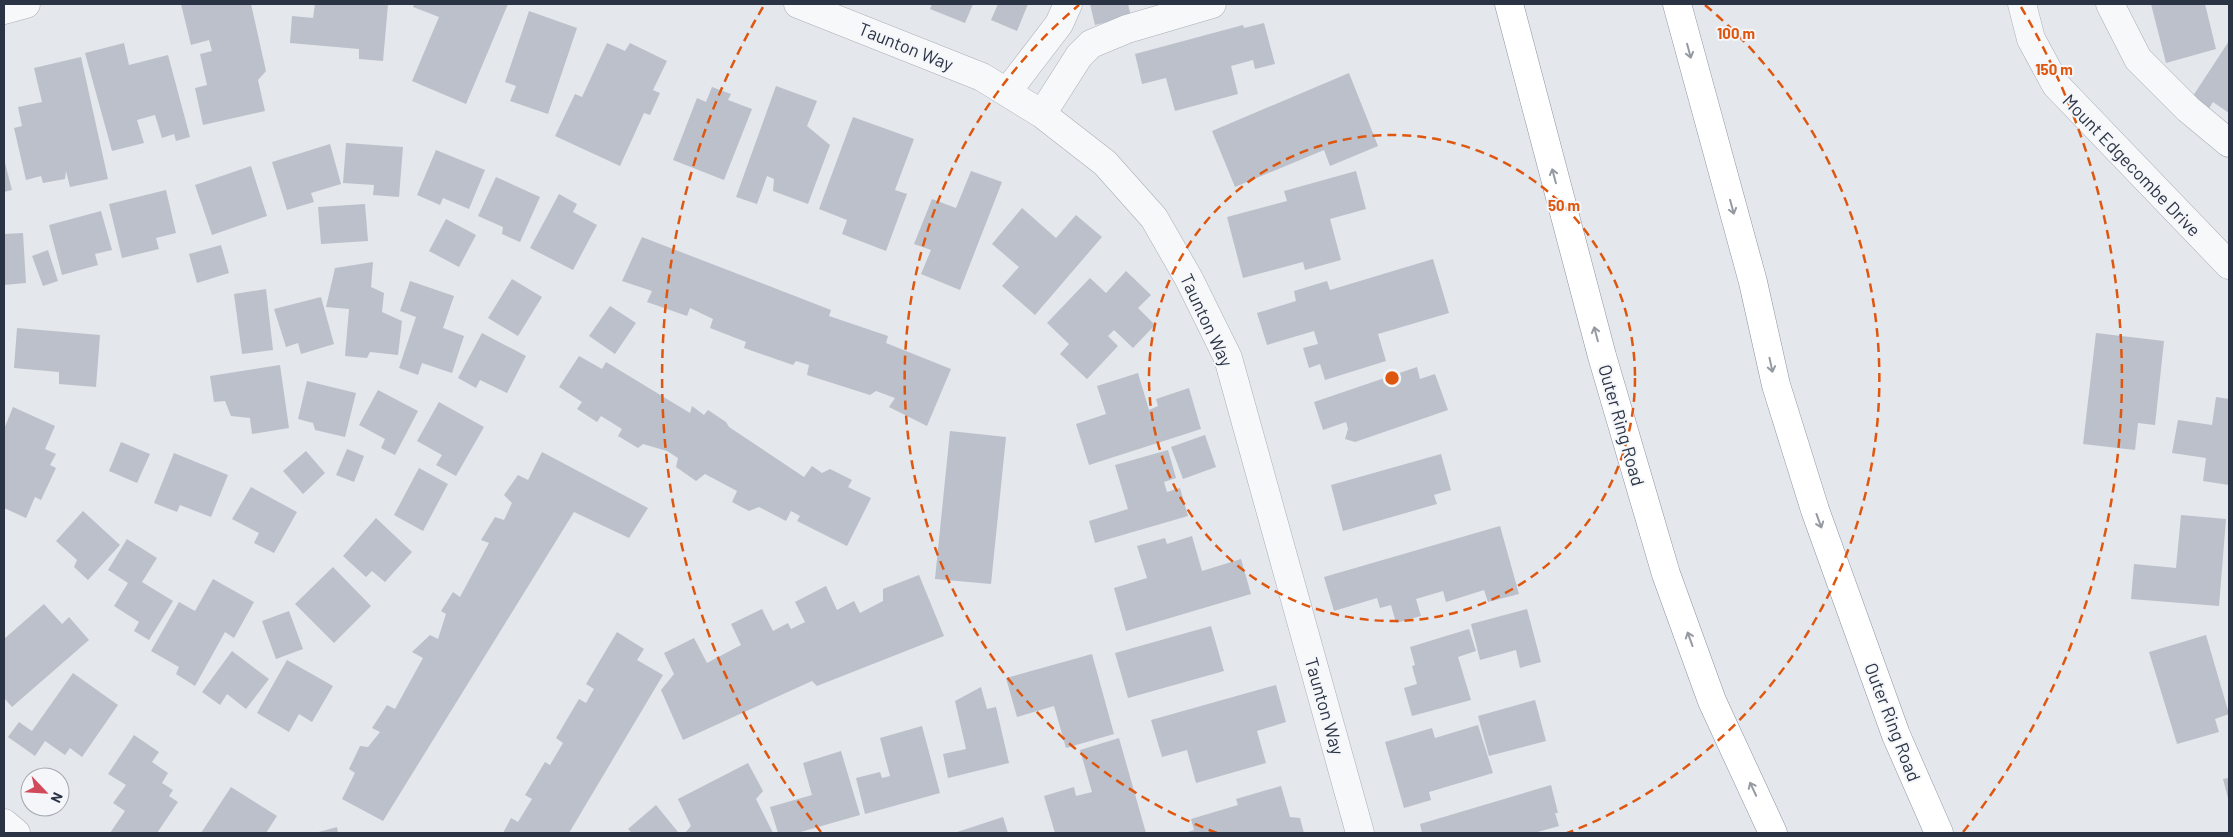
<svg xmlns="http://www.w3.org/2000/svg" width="2233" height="837" viewBox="0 0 2233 837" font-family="Barlow,sans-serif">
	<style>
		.building { fill: #bbc0ca }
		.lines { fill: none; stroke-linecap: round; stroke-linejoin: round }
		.minor-casing { stroke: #a9aeb7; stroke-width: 29 }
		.highway-casing { stroke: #8b94a3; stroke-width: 29 }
		.minor { stroke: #f7f8fa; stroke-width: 28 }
		.highway { stroke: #fff; stroke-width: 28 }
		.oneway { stroke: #959aa2 }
		.ring { fill: none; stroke: #df570f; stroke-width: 2.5; stroke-dasharray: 9 6 }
		.labels { text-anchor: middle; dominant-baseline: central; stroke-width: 4; stroke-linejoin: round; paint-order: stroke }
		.street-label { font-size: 18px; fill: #2b3445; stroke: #f4f6f9 }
		.centre { fill: #df570f; stroke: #f4f6f9; stroke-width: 2.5 }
		.ring-label { font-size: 15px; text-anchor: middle; font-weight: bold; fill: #df570f; stroke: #f4f6f9; stroke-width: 4; stroke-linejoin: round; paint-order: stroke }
	</style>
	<rect width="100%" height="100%" fill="#e4e7ec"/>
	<path class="building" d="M181 4H251L266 71 258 80 265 111 203 125 195 88 207 85 200 54 212 51 209 40 191 45Z
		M315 4H388L383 61 359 59V49L290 43 292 16 313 18Z
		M414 4H508L466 104 412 81 439 17 413 7Z
		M932 4H973L965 23 930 9Z
		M998 4H1028L1017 31 991 20Z
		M1090 4H1128L1131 16 1095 25Z
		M2151 4H2205L2216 49 2166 63Z
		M529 11 577 28 548 114 510 101 516 86 505 82Z
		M1264 23 1275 64 1255 69 1253 60 1231 66 1238 94 1175 111 1166 78 1142 84 1135 54 1243 25 1244 28Z
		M2229 41V113L2213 102 2208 110 2191 99Z
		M124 43 129 65 168 55 190 137 176 141 174 134 162 138 155 115 137 120 144 143 112 151 85 53Z
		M607 43 625 51 630 43 667 61 653 90 660 93 650 115 644 113 620 166 555 136 575 94 582 97Z
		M81 57 108 179 70 187 66 171 65 179 43 183 41 176 26 180 14 128 22 126 18 107 42 102 34 68Z
		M1349 73 1378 146 1330 166 1324 150 1235 187 1212 131Z
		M776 86 817 101 807 126 830 145 808 204 773 191 774 179 767 176 757 204 736 197Z
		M712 87 731 94 728 100 752 109 724 180 673 160 697 98 706 102Z
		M853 117 914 139 895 190 907 194 886 251 842 234 847 220 819 209Z
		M346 143 403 147 399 197 373 195 374 185 343 183Z
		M330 144 341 184 311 193 314 202 287 210 272 162Z
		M436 150 485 170 469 209 443 198 440 205 417 195Z
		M4 159 12 190 4 192Z
		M251 166 267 216 212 235 195 185Z
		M971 171 1002 182 960 290 921 274 931 250 914 244 932 199 956 208Z
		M1356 171 1366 209 1330 219 1341 260 1305 270 1303 262 1243 278 1227 217 1287 201 1284 191Z
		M496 177 540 197 520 242 502 234 503 227 478 216Z
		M166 190 176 233 156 238 159 249 122 258 109 204Z
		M559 194 577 204 573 212 597 225 573 270 530 248Z
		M365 204 368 241 321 244 318 207Z
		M1022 208 1056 238 1076 215 1102 237 1035 315 1002 286 1019 267 992 244Z
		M101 211 112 250 95 254 98 265 62 275 49 225Z
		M446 219 476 235 459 267 429 251Z
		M23 233 26 283 4 285V234Z
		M642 237 831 310 829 316 888 336 886 343 951 369 927 426 889 407 895 398 876 391 870 395 807 375 809 365 796 361 793 365 744 348 746 342 710 328 713 319 690 308 687 316 647 302 652 291 622 281Z
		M221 245 229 273 197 283 189 254Z
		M48 250 58 281 43 286 32 256Z
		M1433 259 1449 313 1378 334 1386 361 1325 380 1320 364 1309 368 1303 348 1318 344 1314 331 1267 345 1257 313 1296 301 1294 291 1327 281 1330 290Z
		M373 262 371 287 384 293 382 312 402 321 398 355 370 352 367 358 345 356 349 309 326 307 335 268Z
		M1126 271 1151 295 1138 308 1155 325 1133 348 1114 330 1108 336 1118 346 1087 379 1060 354 1069 344 1047 323 1090 278 1106 293Z
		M512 279 542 297 518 336 488 318Z
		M410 281 454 296 443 328 464 336 452 373 422 363 418 375 399 368 416 317 400 311Z
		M266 289 273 350 242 354 234 294Z
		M321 297 334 344 301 354 298 343 286 347 274 309Z
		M610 306 636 323 615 354 589 336Z
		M17 328 100 335 96 387 59 384V372L14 368Z
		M482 333 526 356 507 393 480 380 476 388 458 378Z
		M2096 333 2164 341 2155 425 2138 423 2135 450 2083 444Z
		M579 356 602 369 606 362 690 413 692 406 704 415 708 410 726 422 729 427 804 477 812 466 822 473 830 469 852 480 848 487 871 498 847 546 797 521 800 516 791 511 786 521 759 507 749 511 732 502 737 491 705 474 696 481 676 467 678 458 667 451 643 444 638 448 618 436 622 429 601 416 597 422 577 409 582 402 559 387Z
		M280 365 289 428 252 434 250 418 231 416 225 401 214 402 210 376Z
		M1417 367 1420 379 1435 374 1448 410 1355 442 1345 439 1348 429 1346 422 1323 430 1314 402Z
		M1138 373 1149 410 1158 406 1156 399 1189 388 1201 429 1089 465 1076 424 1106 414 1097 386Z
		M307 381 356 393 345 437 315 430 313 423 298 419Z
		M378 390 418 411 395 455 381 448 385 439 359 425Z
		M2216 397 2229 399V485L2203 481 2206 458 2172 453 2178 420 2212 425Z
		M439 402 484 427 456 476 436 465 442 455 417 441Z
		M13 407 55 426 45 449 56 454 50 465 56 468 41 500 35 497 26 518 4 508V429Z
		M950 431 1006 437 991 584 935 579Z
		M1205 435 1216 467 1183 479 1171 447Z
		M121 442 150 454 137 483 109 471Z
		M347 449 364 456 354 482 336 475Z
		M1168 450 1176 478 1164 482 1167 492 1180 488 1188 516 1095 543 1089 521 1128 509 1115 465Z
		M306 451 325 473 303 494 283 471Z
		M542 452 648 508 629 538 574 512 383 821 342 799 355 773 349 769 360 746 368 747 380 732 372 728 387 705 395 709 423 658 412 652 430 635 438 639 446 614 441 611 453 592 460 597 489 543 481 540 495 517 504 520 512 503 504 495 518 475 528 480Z
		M174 453 228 475 211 517 180 505 177 512 154 503Z
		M1441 454 1451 490 1434 495 1437 504 1343 531 1331 485Z
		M419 468 448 484 423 531 394 515Z
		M251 487 297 512 274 553 254 543 259 533 232 519Z
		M83 511 120 545 88 580 74 567 77 560 56 541Z
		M2181 515 2226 519 2219 606 2131 599 2134 564 2176 568Z
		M376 518 412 552 385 582 372 571 366 577 343 556Z
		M1500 526 1519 594 1488 602 1484 590 1446 602 1443 591 1416 599 1421 616 1396 623 1391 605 1380 608 1377 598 1334 611 1324 577Z
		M1192 536 1202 571 1241 559 1251 594 1126 631 1114 588 1147 578 1137 546 1165 538 1167 544Z
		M127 539 157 558 142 582 173 601 149 640 134 631 139 622 114 606 128 583 108 570Z
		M333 567 371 606 334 643 295 604Z
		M919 575 944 636 817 686 812 681 683 740 661 690 674 674 664 653 694 638 707 663 741 645 731 624 762 609 773 631 788 623 791 629 805 622 795 602 826 586 837 610 854 601 860 613 883 601V589Z
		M213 579 254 602 234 638 225 632 195 686 176 674 179 667 151 651 179 602 195 611Z
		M44 604 62 624 69 617 89 640 12 707 4 698V639Z
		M1527 609 1541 662 1520 668 1516 650 1480 660 1471 624Z
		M289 611 303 649 276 659 262 621Z
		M1211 626 1224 671 1128 698 1115 653Z
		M1469 629 1476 651 1458 657 1471 700 1412 716 1404 688 1417 684 1412 666 1415 665 1410 647Z
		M617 632 644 649 637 660 663 675 569 833H503L511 818 518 822 532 799 525 795 545 762 550 765 563 743 556 738 579 699 586 703 594 689 586 684Z
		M2206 635 2229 714 2215 719 2219 732 2177 744 2149 652Z
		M232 651 269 679 246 709 227 694 220 705 202 692Z
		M1092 654 1114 734 1066 748 1054 706 1017 717 1006 678Z
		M287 660 333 686 312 722 299 714 289 732 257 713Z
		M73 673 118 705 82 757 70 748 65 755 45 741 35 756 8 737 19 722 32 731Z
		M1276 685 1286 722 1257 731 1266 763 1196 783 1187 750 1162 757 1151 720Z
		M981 687 987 709 996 707 1009 763 948 778 943 754 966 749 955 701Z
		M1535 700 1546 741 1489 756 1478 716Z
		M1478 725 1493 773 1429 792 1431 800 1404 808 1385 742 1432 728 1435 738Z
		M922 726 940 793 865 814 856 778 880 772 882 778 890 776 880 738Z
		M134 735 159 752 152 762 168 773 162 783 173 790 169 796 178 802 157 833H110L125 811 113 803 126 785 108 774Z
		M1119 738 1146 833H1055L1044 796 1074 787 1076 796 1092 792 1080 750Z
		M841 751 860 815 797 833H778L770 807 812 795 803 763Z
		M748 763 763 791 756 799 773 833H685L691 826 678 799Z
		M2229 778V802L2223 779Z
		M1551 785 1558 813H1555L1559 826 1534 833H1422L1420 824Z
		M1281 786 1290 817 1300 818 1304 833H1185L1194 830 1191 819 1238 805 1236 799Z
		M231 787 277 816 266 833H201Z
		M656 805 678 832 632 833 628 829Z
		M1003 817 1008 833H954Z
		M337 827 338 833H315Z"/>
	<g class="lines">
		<g class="minor-casing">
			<path id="minor" d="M798 4 982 77 1042 114 1105 163 1154 218 1189 279 1228 358 1360 833
				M2022 4 2031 39 2056 85 2229 265
				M2110 4 2138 59 2188 109 2229 143
				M4 10 26 4
				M1007 92 1059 24 1068 4
				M1042 114 1079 56 1091 44 1127 29 1212 4
				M4 823 16 833"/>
		</g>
		<g class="highway-casing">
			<path id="highway" d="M1509 4 1602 356 1666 574 1712 701 1773 833
				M1677 4 1753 282 1776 385 1815 510 1896 735 1939 833"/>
		</g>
		<use href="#minor" class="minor"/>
		<use href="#highway" class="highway"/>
	</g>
	<defs><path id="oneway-shaft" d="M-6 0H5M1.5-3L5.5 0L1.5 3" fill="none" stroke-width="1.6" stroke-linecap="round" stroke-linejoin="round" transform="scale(1.25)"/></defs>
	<g class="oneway">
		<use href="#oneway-shaft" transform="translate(1689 51) rotate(75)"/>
		<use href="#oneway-shaft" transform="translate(1554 176) rotate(-105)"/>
		<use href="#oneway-shaft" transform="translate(1732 207) rotate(75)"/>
		<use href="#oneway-shaft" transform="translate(1596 334) rotate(-105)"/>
		<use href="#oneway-shaft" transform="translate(1771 365) rotate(78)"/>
		<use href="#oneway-shaft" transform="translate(1819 521) rotate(70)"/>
		<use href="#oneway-shaft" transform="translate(1690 639) rotate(-110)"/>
		<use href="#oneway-shaft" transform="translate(1753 789) rotate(-115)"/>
	</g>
	<g class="ring">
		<circle cx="1392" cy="378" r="243"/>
		<path d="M1217 833A487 487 0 0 1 1079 5M1705 5A487 487 0 0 1 1567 833"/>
		<path d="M821 832A730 730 0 0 1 763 7M2021 7A730 730 0 0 1 1963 832"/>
	</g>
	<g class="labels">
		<g class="street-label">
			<text transform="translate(906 46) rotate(22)">Taunton Way</text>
			<text transform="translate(2132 165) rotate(46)">Mount Edgecombe Drive</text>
			<text transform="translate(1207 320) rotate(65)">Taunton Way</text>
			<text transform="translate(1622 425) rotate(74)">Outer Ring Road</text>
			<text transform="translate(1325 706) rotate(74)">Taunton Way</text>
			<text transform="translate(1893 722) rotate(69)">Outer Ring Road</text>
		</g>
	</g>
	<circle cx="1392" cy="378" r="8" class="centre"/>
	<g class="ring-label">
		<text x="1736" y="39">100 m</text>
		<text x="2054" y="75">150 m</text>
		<text x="1564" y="211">50 m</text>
	</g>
	<rect width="2233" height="837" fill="none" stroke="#2b3445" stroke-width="10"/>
	<g transform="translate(45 792) rotate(115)"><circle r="24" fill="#f4f6f9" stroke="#a4a8b1"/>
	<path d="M0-4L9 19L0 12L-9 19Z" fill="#d1495b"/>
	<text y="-8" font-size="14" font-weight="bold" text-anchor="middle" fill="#2b3445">N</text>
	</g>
</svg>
